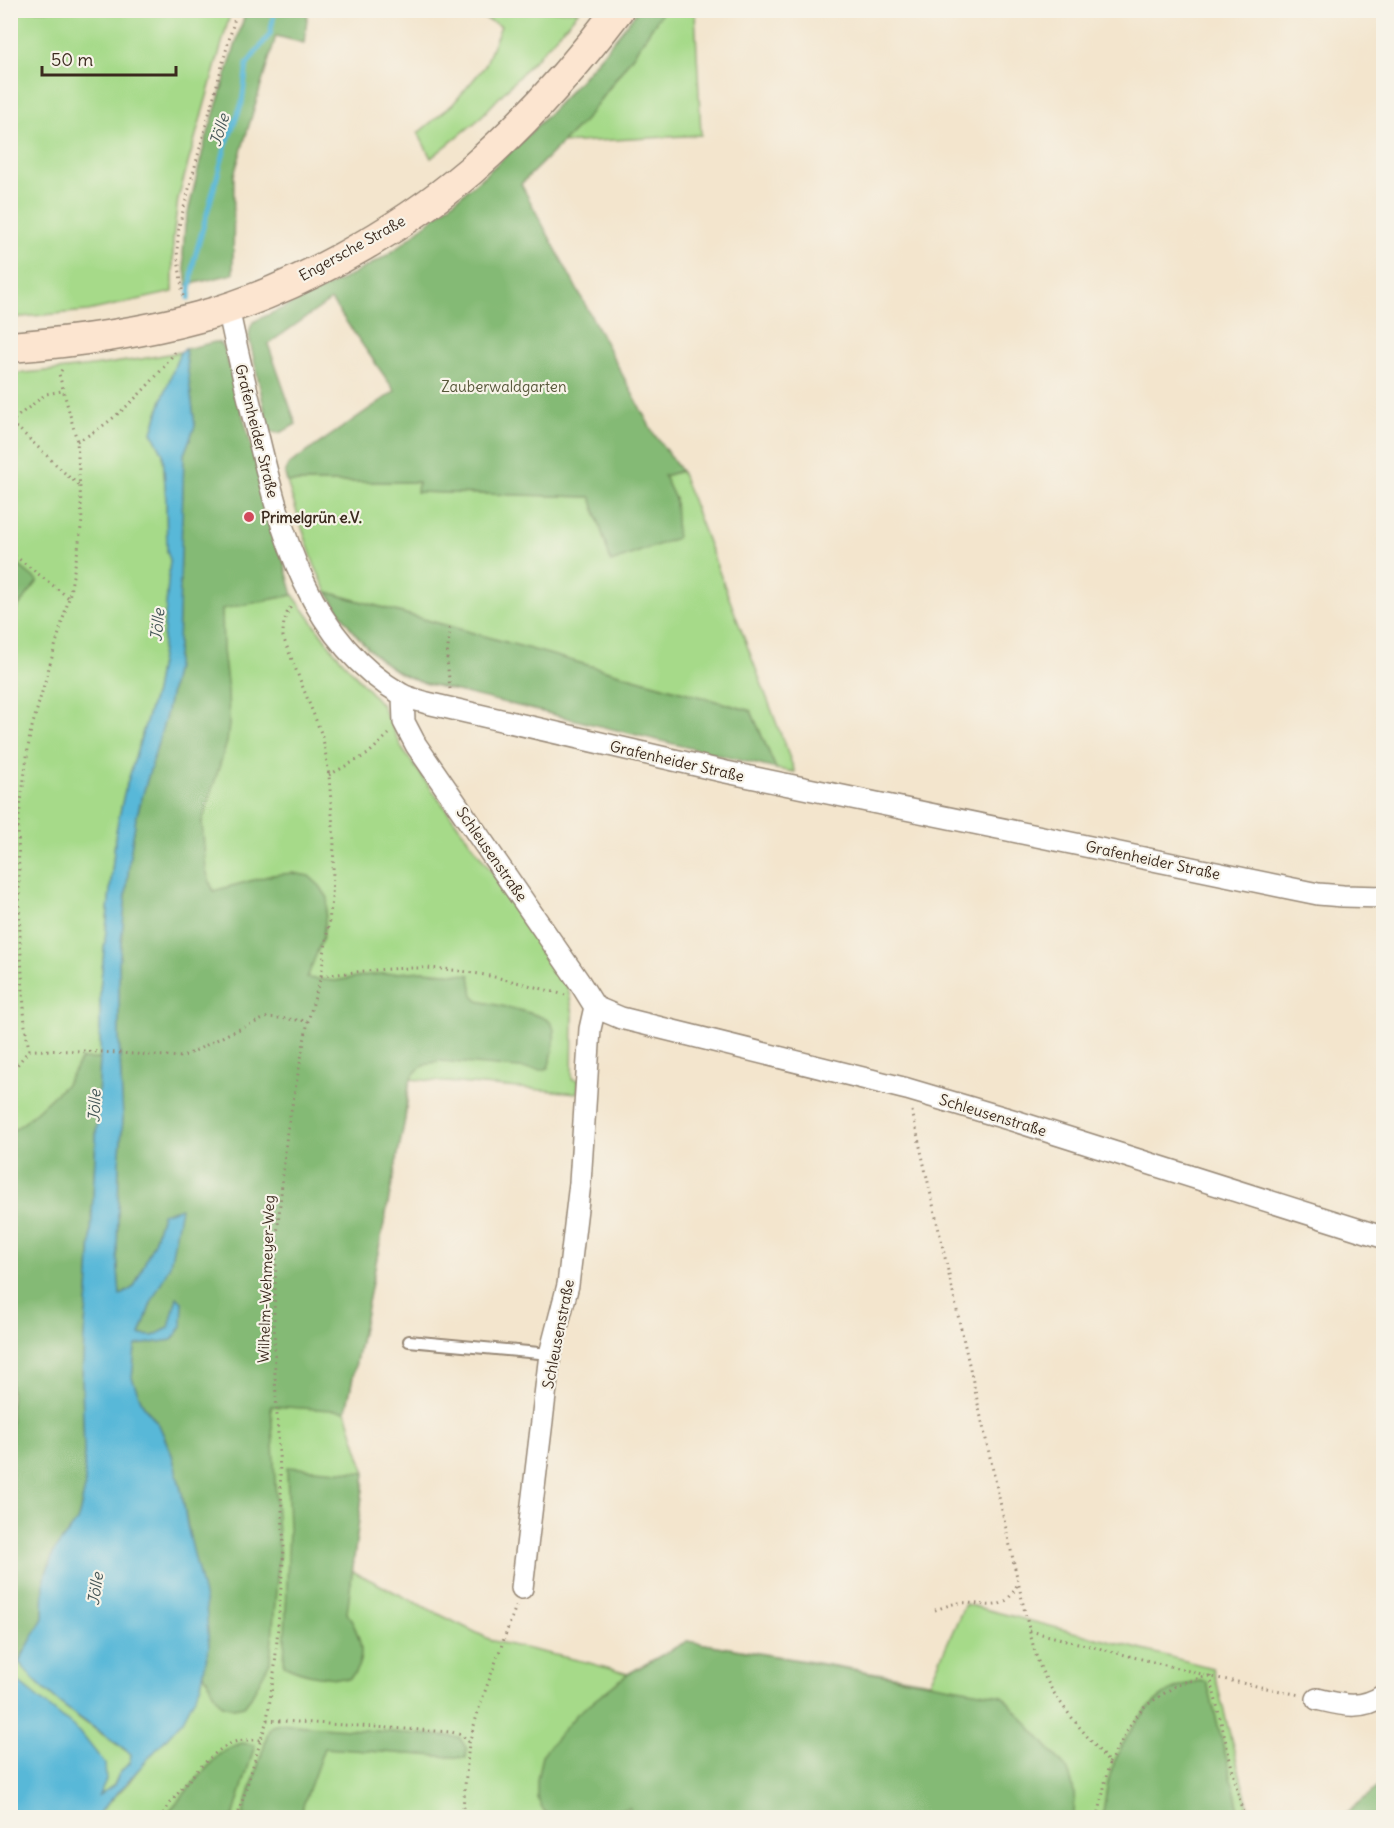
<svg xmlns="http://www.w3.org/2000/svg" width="1394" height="1828" viewBox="0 0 1394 1828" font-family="Delius,sans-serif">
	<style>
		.green { fill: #a6da89; stroke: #708254; stroke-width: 1.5 }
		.forest { fill: #84ba75; stroke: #60724a; stroke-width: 1.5 }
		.water { fill: #59b8d8; stroke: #4a717b; stroke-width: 1.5 }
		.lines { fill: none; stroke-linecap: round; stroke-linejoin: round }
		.stream { stroke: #59b8d8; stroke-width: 5 }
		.lane-casing { stroke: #978876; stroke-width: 14 }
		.street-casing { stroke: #978876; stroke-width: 24 }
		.secondary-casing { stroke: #978876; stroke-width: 33 }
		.path { stroke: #978876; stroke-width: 3; stroke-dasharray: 1.5 4.5; stroke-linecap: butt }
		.lane { stroke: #fff; stroke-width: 10 }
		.street { stroke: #fff; stroke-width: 21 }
		.secondary { stroke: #fce5d0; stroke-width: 30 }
		.poi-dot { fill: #d1495b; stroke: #f7f3e8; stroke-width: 2 }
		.labels { text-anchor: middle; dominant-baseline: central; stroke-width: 4.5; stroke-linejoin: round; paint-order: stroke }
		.street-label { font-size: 15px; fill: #3b2a1e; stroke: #f7f3e8 }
		.park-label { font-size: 15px; fill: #565639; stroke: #f7f3e8 }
		.poi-label { font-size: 15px; font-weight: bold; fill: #3b2a1e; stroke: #f7f3e8; text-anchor: start }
		.water-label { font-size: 16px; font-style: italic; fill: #445556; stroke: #f7f3e8 }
	</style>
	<rect width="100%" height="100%" fill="#f7f3e8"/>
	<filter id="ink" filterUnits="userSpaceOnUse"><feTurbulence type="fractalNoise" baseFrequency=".0167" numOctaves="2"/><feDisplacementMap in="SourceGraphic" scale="12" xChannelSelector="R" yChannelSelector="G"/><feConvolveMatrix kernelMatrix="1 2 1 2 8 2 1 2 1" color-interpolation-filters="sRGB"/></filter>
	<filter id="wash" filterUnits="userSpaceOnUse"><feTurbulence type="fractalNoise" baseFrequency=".008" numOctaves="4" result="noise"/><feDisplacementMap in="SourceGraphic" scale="24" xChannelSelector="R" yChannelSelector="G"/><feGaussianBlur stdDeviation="1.35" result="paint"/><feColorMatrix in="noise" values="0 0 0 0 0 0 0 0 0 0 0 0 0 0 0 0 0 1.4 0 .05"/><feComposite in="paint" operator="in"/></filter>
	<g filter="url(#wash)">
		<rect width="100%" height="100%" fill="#f3e5cd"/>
		<path class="green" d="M11 10 231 11 178 199 173 239V292L88 311 11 318Z
			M468 11H579L554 39 478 120 431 158 418 133 453 104 485 66 501 26Z
			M663 11H695L701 135 562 143C602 104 632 56 663 11Z
			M180 352 162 400 152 432 163 454 166 501 167 551 170 560 162 651 155 692 124 794 116 831 100 990V1059L82 1380 83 1453 19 1662C46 1698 94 1729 131 1754L130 1762 119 1774 114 1785 99 1796 18 1682 11 1687V374C67 370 124 363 180 352Z
			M681 471 795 772 776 769 751 711 327 592 314 564 287 482H418V492L592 497 611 562 675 499 664 476Z
			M293 595 333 650 381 704 403 750 506 891 568 988 573 1014 572 1079 579 1080 577 1093 410 1079 405 1119 346 1411 365 1473 352 1571 493 1641 586 1662 628 1674 687 1641 930 1682 965 1604 1213 1668 1251 1817 98 1818 100 1812 129 1782 201 1685 203 1671 180 617Z"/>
		<path class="forest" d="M246 11H308L304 43 276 36 234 175 233 274 187 285 183 255 185 225 204 146Z
			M637 11H663L634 54 585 120 521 184 654 434 681 471 664 476 675 499 677 538 611 562 591 497 417 492 418 482H287L285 474 288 465 395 391 331 300 268 344 296 424C287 429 278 437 269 430L249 336 250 329 253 322C297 301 342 282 384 257 403 245 420 229 437 215 512 156 579 87 637 11Z
			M215 342 220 343 224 348 293 595 222 609 223 650 228 691 229 724 227 742 202 822 206 870 213 891 272 875 293 873 309 876 320 886 328 898 323 937 307 978 335 981 368 975 423 971 470 975 473 996 478 1001C493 1004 541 1013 550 1022 559 1031 552 1058 548 1068L542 1070 440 1061C405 1066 408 1089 405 1119L346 1411 271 1406 279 1555 270 1662 251 1697 244 1706 234 1708 222 1705 215 1696 203 1671 209 1647 182 1494 172 1455 159 1425 143 1405 132 1378 135 1347 137 1345 172 1340 169 1328 153 1336 140 1335 151 1303 162 1215 154 1242 134 1287 120 1296 117 1256 119 1163 123 1119 119 1038V963L130 855 136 818 166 715 176 666 178 643 184 454 195 426 185 349Z
			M11 559 38 581 11 616Z
			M327 592 751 711 776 769 424 683C415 679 406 677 398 672 367 654 345 622 327 592Z
			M81 1059H100L88 1294 84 1336 82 1380 85 1488 78 1520 54 1551 44 1579 43 1618 32 1639 11 1674V1132L26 1121 66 1084Z
			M287 1467 365 1473 347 1613C360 1634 370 1660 349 1679 326 1677 305 1676 284 1665L289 1529Z
			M687 1641 1003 1696 1067 1769C1074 1785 1077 1800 1073 1817H628L630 1808 566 1817H554L544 1811 537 1798V1780L542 1755 577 1714 628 1674Z
			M1199 1681 1207 1682 1236 1796 1240 1817H1102C1105 1803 1106 1786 1111 1771 1121 1743 1141 1708 1168 1692 1178 1687 1189 1684 1199 1681Z
			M280 1724 459 1737 467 1749 466 1758 324 1748 299 1817H242L269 1730 273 1726Z
			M242 1743 255 1745 233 1817H164L218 1755 231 1747Z
			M1383 1783V1815L1381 1817H1342Z"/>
		<path class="water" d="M185 349 195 426 184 454 178 643 176 666 166 715 136 818 130 855 119 963V1038L123 1119 119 1163 117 1256 120 1296 134 1287 154 1242 162 1214 181 1208 170 1265 151 1303 140 1335 153 1336 169 1328 177 1297 183 1303 182 1326 172 1340 137 1345 135 1348 132 1378 143 1405 159 1425 172 1455 182 1494 187 1525 206 1604 209 1647 201 1685 183 1720 100 1812 98 1817H11V1687L18 1682 80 1732 105 1764 106 1780 99 1795 114 1785 119 1774 130 1762 131 1754C93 1725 48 1701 19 1662L43 1618 44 1579 54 1551 78 1520 85 1488 82 1380 84 1336 88 1294 100 1059V990L116 831 124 794 155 692 162 651 170 560 167 551 166 501 163 454 152 432 162 400 180 352Z"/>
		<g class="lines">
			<path class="stream" d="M189 298 194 260 226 145 242 103 247 64 270 34 275 10"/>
		</g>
	</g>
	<g filter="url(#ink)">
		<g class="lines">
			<g class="lane-casing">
				<path id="lane" d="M409 1341 550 1354"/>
			</g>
			<g class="street-casing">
				<path id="street" d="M228 308C237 351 247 393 258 436 281 532 309 641 401 694 409 699 419 700 427 703L726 772 1318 894 1343 896 1384 897
					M403 696 404 722 416 745 580 983 595 1007 621 1018 907 1089 1012 1120 1379 1236
					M522 1588 550 1354 568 1285 580 1183 590 1029 595 1007
					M1317 1699C1342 1705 1360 1711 1384 1695"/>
			</g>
			<g class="secondary-casing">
				<path id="secondary" d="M10 347C74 342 137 334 199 317 291 292 397 233 470 171 525 123 574 68 618 10"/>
			</g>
			<path class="path" d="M183 296 177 251 179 226 237 10
				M10 424 18 416 46 394 62 391
				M10 425 19 429 70 478 81 486
				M77 441C110 427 157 380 176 350
				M10 552 69 598
				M450 689 447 659 450 626
				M329 775 368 754 389 734
				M321 976C354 972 386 968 419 968 469 968 517 982 565 995
				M29 1050 25 1026 20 938 18 824 30 734 69 598 78 549 82 520 77 441 59 374 63 368
				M29 1050 84 1051 183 1057 228 1034 268 1017 308 1021
				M10 1074 29 1050
				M912 1111 1026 1617C1031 1635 1034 1654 1042 1671 1056 1703 1088 1736 1109 1763L1098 1818
				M935 1610C942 1608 950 1604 958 1603 984 1601 1002 1617 1017 1585
				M1030 1631 1205 1675
				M1210 1676 1244 1818
				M267 1720 451 1732 462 1735 469 1743 462 1818
				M469 1743 480 1705 516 1606
				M1109 1763 1133 1721 1144 1707 1178 1684 1208 1676 1300 1695
				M160 1818C175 1796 208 1752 232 1743 241 1739 251 1740 260 1740
				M237 1818 267 1720 275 1666 284 1548 275 1377 274 1313 277 1235 287 1132 308 1021 321 976 332 900 334 841 329 775 323 738 283 637C283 624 284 615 293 604"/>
			<use href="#lane" class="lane"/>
			<use href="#street" class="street"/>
			<use href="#secondary" class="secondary"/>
		</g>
	</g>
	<circle class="poi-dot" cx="249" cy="517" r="6"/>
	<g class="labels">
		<g class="street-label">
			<text transform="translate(352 248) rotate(-29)">Engersche Straße</text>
			<text transform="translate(257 431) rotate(76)">Grafenheider Straße</text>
			<text transform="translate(677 761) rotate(13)">Grafenheider Straße</text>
			<text transform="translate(492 854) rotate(55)">Schleusenstraße</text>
			<text transform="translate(1153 860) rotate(12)">Grafenheider Straße</text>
			<text transform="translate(993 1115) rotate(17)">Schleusenstraße</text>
			<text transform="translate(266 1279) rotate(-88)">Wilhelm-Wehmeyer-Weg</text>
			<text transform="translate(558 1334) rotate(-79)">Schleusenstraße</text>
		</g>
		<g class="park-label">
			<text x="504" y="386">Zauberwaldgarten</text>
		</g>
		<g class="poi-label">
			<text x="261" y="517">Primelgrün e.V.</text>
		</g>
		<g class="water-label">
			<text transform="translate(219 130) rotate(-73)">Jölle</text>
			<text transform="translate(157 625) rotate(-85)">Jölle</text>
			<text transform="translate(94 1106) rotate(-88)">Jölle</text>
			<text transform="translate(95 1589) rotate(-82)">Jölle</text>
		</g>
	</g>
	<rect width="1394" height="1828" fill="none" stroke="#f7f3e8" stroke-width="36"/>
	<path d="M42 66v9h134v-9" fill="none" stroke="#3b2a1e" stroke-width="3"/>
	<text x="51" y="66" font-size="18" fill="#3b2a1e" stroke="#f7f3e8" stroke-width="4.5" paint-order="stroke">50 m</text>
</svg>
